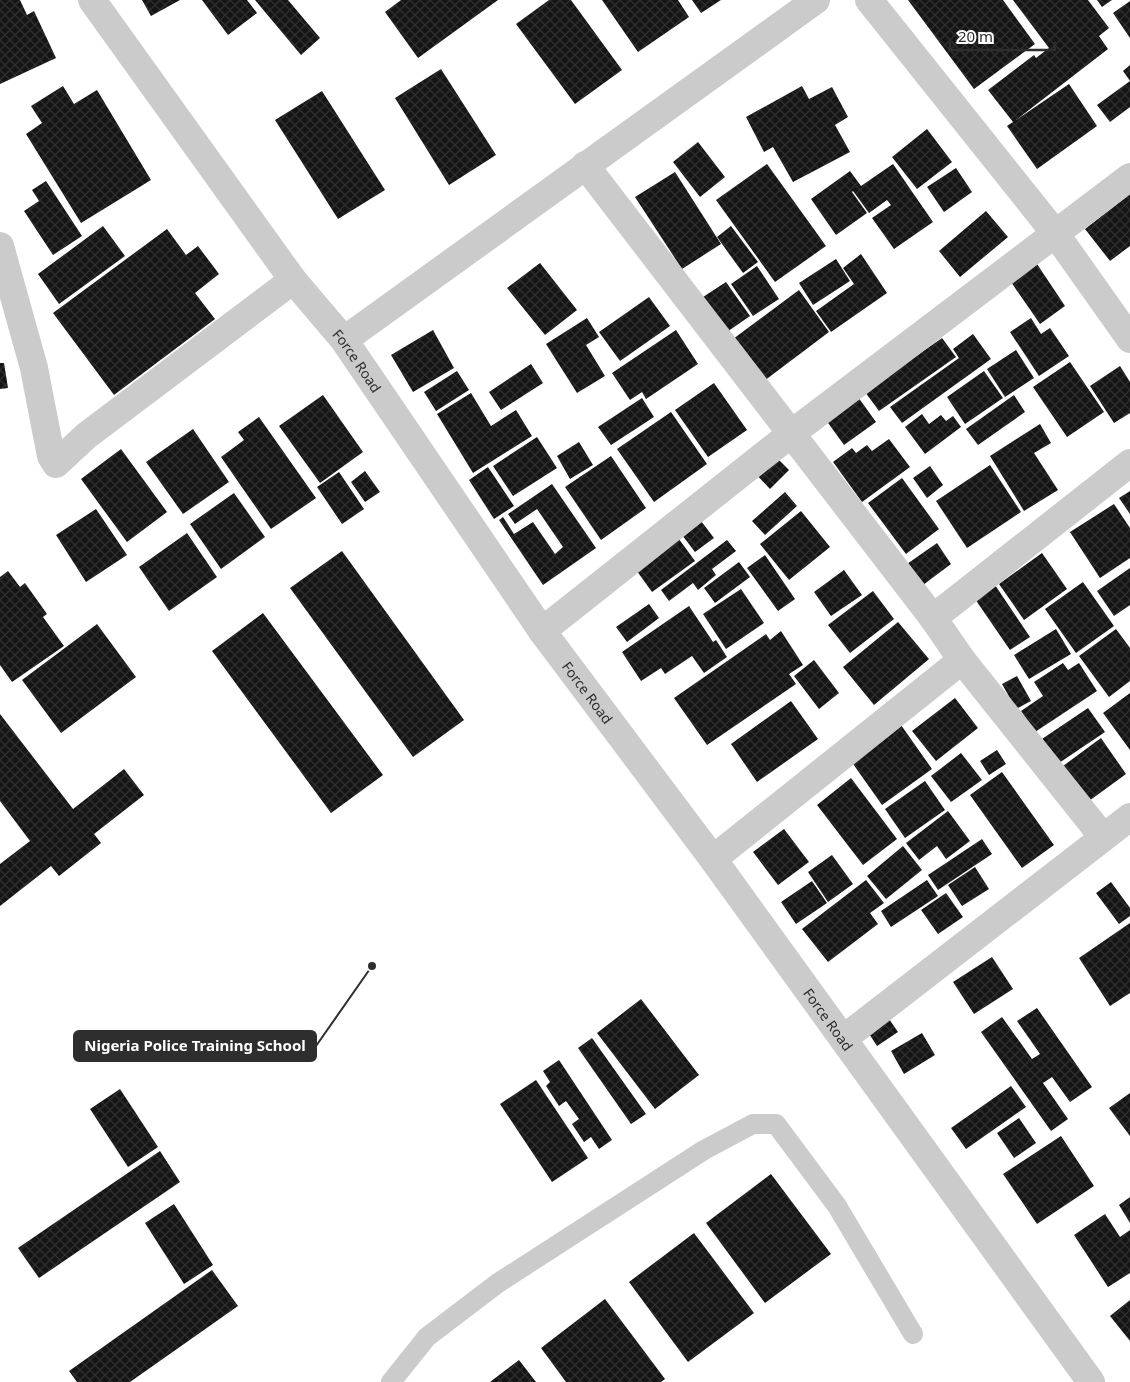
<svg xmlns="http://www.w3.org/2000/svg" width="1130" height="1382" viewBox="0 0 1130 1382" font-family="'Noto Sans',sans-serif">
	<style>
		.building { fill: url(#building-cross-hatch) }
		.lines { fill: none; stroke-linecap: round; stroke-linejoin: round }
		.service { stroke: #cbcbcb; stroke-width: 20 }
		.minor { stroke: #cbcbcb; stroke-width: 28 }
		.labels { text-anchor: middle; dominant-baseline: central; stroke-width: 5; stroke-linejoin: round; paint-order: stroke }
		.street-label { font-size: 14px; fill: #2e2e2e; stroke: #fff }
		.leader { fill: none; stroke: #2e2e2e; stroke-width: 2 }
		.callout-dot { fill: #2e2e2e; stroke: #fff; stroke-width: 2 }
		.callout { fill: #2e2e2e; stroke: #2e2e2e; stroke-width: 2 }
		.callout-label { font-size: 15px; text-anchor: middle; font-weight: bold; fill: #fff }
	</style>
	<defs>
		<pattern id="building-cross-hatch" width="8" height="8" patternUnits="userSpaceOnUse" patternTransform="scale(1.25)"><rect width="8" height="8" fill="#151515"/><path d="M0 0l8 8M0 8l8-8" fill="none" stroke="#2f2f2f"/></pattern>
	</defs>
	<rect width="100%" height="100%" fill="#fff"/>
	<path class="building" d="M0 0H20L27 15 34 11 56 58 0 84Z
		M142 0H180L151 16Z
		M202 0H247L257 13 228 35Z
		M255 0H288L320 38 301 55Z
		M401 0H498L418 58 385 12Z
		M549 0H571L622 70 575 104 516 24Z
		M602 0H678L689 17 638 52Z
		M692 0H721L701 13Z
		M908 0H1003L1035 44 974 89Z
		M1013 0H1088L1109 28 1099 36 1108 49 1016 120 1069 84 1097 126 1037 169 1007 126 1013 122 988 90 1034 55 1036 58 1049 48Z
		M1097 0H1112L1102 7Z
		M1130 1V38L1113 13Z
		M1130 65V107L1110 122 1097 105 1130 81 1123 71Z
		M441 69 496 155 449 185 395 98Z
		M63 86 74 104 97 90 151 180 81 223 26 134 42 123 31 106Z
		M802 86 809 99 832 87 848 117 835 125 850 152 793 182 773 147 764 152 746 117Z
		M322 91 385 190 338 219 275 120Z
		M927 129 952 162 917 189 892 157Z
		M698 142 725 177 700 197 673 162Z
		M767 164 826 246 775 282 716 200Z
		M893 164 933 222 894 249 872 218 891 205 887 200 869 213 853 191 852 192 867 213 836 235 811 199 850 171 861 186Z
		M956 168 972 192 944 212 927 187Z
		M675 172 721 244 682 269 635 197Z
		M46 181 82 236 53 255 24 211 39 201 32 190Z
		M1130 194V246L1110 261 1085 229Z
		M986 211 1008 237 960 277 939 251Z
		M103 226 125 256 59 304 38 274Z
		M731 226 758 262 743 273 717 237Z
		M167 229 186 255 198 246 219 274 195 293 215 319 114 395 53 313Z
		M861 254 887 293 831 332 816 311 854 284 843 268Z
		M836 259 850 281 813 305 799 283Z
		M540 263 577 310 545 335 507 288Z
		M1037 264 1065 306 1040 324 1011 282Z
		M757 266 779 299 753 316 731 284Z
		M726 282 750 316 727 332 703 297Z
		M799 290 829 332 764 381 733 339Z
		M649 297 670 326 620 361 599 332Z
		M587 318 599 337 586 345 605 376 577 393 546 344Z
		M1031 318 1041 334 1050 328 1069 356 1039 376 1010 332Z
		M433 330 454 368 413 392 391 355Z
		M676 330 698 364 646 399 642 392 630 400 612 373Z
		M973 334 991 359 902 423 890 407 959 358 953 349Z
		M942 338 956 357 879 411 865 392Z
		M1016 350 1034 378 1005 397 987 369Z
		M1070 362 1104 412 1067 437 1033 387Z
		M0 363H4L8 388 0 389Z
		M531 364 543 383 501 410 489 392Z
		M1120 366 1130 382V413L1114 423 1090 386Z
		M457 371 469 390 436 411 424 392Z
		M984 371 1003 398 965 424 947 397Z
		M714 383 747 430 708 457 675 410Z
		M471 393 491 426 516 410 532 436 473 473 437 414Z
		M323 395 363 452 320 483 279 426Z
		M1014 395 1025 412 978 445 966 429Z
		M858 397 876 422 844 445 826 420Z
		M642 398 654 417 611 445 598 427Z
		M671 412 707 464 654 502 617 449Z
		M922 414 929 424 941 415 946 421 953 416 961 427 925 454 905 427Z
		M259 417 316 498 271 529 221 457 244 440 238 432Z
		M1040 424 1051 443 1034 453 1058 490 1024 511 990 456Z
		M193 429 229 482 183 514 146 462Z
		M537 437 557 468 513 496 493 466Z
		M889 439 910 467 862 502 833 462 852 448 856 453 867 445 872 451Z
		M579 442 593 465 570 479 557 456Z
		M121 449 167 512 127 542 81 479Z
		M773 454 789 470 770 489 754 472Z
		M611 456 646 508 601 540 565 487Z
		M990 465 1021 512 967 548 936 501Z
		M930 466 943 485 927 498 913 478Z
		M488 467 514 506 494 519 469 480Z
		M365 471 380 492 365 502 351 482Z
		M339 472 364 509 342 524 317 487Z
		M902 478 939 529 906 554 868 503Z
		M552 484 596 548 543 585 499 520 503 517 514 534 533 522 555 554 563 547 537 509 515 524 508 514Z
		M1130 491V514L1119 498Z
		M785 492 797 506 765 535 752 521Z
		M234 493 265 537 221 569 190 524Z
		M1114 504 1130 528V558L1100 578 1070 532Z
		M96 509 127 555 86 582 56 535Z
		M801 511 830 547 789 580 760 544Z
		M698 517 714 538 695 552 679 531Z
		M187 533 217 577 169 611 139 567Z
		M676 535 695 561 652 592 634 567Z
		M727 540 736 551 712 569 716 575 698 590 693 583 669 601 661 590Z
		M937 543 951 564 923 585 907 564Z
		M342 551 464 720 413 757 290 588Z
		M1042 553 1067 589 1024 620 999 584Z
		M765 555 795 599 778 611 747 568Z
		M739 562 750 577 715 603 704 588Z
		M1130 568V605L1114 616 1097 591Z
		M844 570 862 595 831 616 814 592Z
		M8 571 20 587 25 583 47 614 43 617 64 646 12 682 0 665V577Z
		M1083 582 1114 626 1076 653 1045 609Z
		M995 585 1030 637 1010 650 975 599Z
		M741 589 764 623 726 649 703 614Z
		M873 591 894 619 850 653 828 625Z
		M649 604 659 618 627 642 616 627Z
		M689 606 713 642 716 640 727 657 704 673 692 656 665 674 661 668 641 681 622 652Z
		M263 613 383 775 331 813 212 651Z
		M898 622 929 659 874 705 843 667Z
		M97 624 136 677 61 733 22 680Z
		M1056 629 1071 654 1029 679 1014 655Z
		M1116 629 1130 648V681L1109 697 1079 656Z
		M781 631 803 665 789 674 796 684 707 745 674 698 766 634 770 640Z
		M814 660 839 693 819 709 794 676Z
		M1063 663 1068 670 1079 663 1097 691 1035 732 1021 711 1043 696 1034 682Z
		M1017 676 1031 701 1016 709 1002 684Z
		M1130 693V750L1103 713Z
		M955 698 978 728 936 761 912 731Z
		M791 701 818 739 757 782 731 744Z
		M1088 708 1105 732 1059 763 1042 739Z
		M0 714 73 809 124 769 144 795 94 834 101 843 59 876 51 866 0 906V864L30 841 0 801Z
		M901 725 932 769 882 805 851 761Z
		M1101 738 1126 774 1089 801 1063 766Z
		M997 750 1006 764 989 775 980 761Z
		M961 753 982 780 951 802 931 776Z
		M1002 772 1054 845 1022 868 970 795Z
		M851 778 897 839 863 865 817 805Z
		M925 781 945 810 905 838 885 809Z
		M948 811 970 841 946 859 937 846 919 860 906 843Z
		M784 829 809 862 778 885 753 852Z
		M982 839 992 854 938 890 928 875Z
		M903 846 922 870 886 899 867 876Z
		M832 855 853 884 828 902 808 872Z
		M975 867 989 889 962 906 948 885Z
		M866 880 884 903 870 913 878 924 828 962 802 929Z
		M927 880 938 896 891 927 881 911Z
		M812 881 827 903 796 924 781 902Z
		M1111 882 1130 908V916L1119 924 1096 893Z
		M946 893 963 917 938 934 921 910Z
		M1130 923V993L1110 1006 1079 958Z
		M992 957 1013 989 974 1014 953 982Z
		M641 999 699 1075 655 1109 597 1033Z
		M1037 1008 1092 1087 1070 1102 1052 1077 1043 1083 1068 1119 1051 1131 981 1032 1002 1017 1032 1059 1040 1054 1017 1021Z
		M887 1016 898 1032 877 1046 866 1029Z
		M922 1033 935 1055 904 1074 891 1051Z
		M592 1038 646 1114 631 1124 578 1048Z
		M559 1060 612 1140 599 1149 591 1137 584 1142 572 1124 579 1119 566 1101 559 1106 546 1086 550 1082 543 1071Z
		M536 1080 588 1158 552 1182 500 1104Z
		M1011 1086 1026 1107 966 1149 951 1128Z
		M120 1089 158 1147 128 1167 90 1109Z
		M1130 1093V1136L1109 1108Z
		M1019 1118 1036 1143 1014 1158 997 1133Z
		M1061 1136 1094 1186 1037 1224 1003 1174Z
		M160 1151 180 1182 39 1278 18 1248Z
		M771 1174 831 1254 765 1303 706 1223Z
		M1130 1197V1223L1119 1205Z
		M174 1204 213 1265 184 1284 145 1223Z
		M1105 1214 1120 1237 1130 1230V1273L1108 1287 1074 1235Z
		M694 1233 754 1313 688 1362 629 1282Z
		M212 1270 238 1306 130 1382H77L69 1371Z
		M605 1299 665 1379 661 1382H566L541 1348Z
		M1130 1300V1341L1110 1316Z
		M519 1360 536 1382H490Z"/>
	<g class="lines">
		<path class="service" d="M391 1382 427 1337 498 1283 704 1150 753 1124H776L837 1206 913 1334"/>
		<g class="minor">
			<path id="s1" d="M92 0 293 280 344 340 542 631 713 859 1091 1382"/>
			<path d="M869 0 1055 233 1130 339"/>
			<path d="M585 165 933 618 962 660 1103 837"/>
			<path d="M0 246 34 368 51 456 56 464 86 436 293 280"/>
			<path d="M344 340 816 0"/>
			<path d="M933 618 1130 463"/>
			<path d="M542 631 792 433 1130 177"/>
			<path d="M713 859 962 660"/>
			<path d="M843 1039 1130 817"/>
		</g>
	</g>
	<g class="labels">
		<g class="street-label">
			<text stroke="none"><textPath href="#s1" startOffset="448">Force Road</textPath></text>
			<text stroke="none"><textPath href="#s1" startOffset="852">Force Road</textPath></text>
			<text stroke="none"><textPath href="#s1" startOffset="1258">Force Road</textPath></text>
		</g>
	</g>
	<path class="leader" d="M372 966L316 1046"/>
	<circle class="callout-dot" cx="372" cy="966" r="5"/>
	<rect class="callout" x="74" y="1031" width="242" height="30" rx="5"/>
	<g class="callout-label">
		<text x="195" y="1051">Nigeria Police Training School</text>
	</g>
	<path d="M950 42v8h105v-8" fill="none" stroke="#2e2e2e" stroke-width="2.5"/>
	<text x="958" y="42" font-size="15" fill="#2e2e2e" stroke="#ffffff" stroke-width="4" paint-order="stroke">20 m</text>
</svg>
